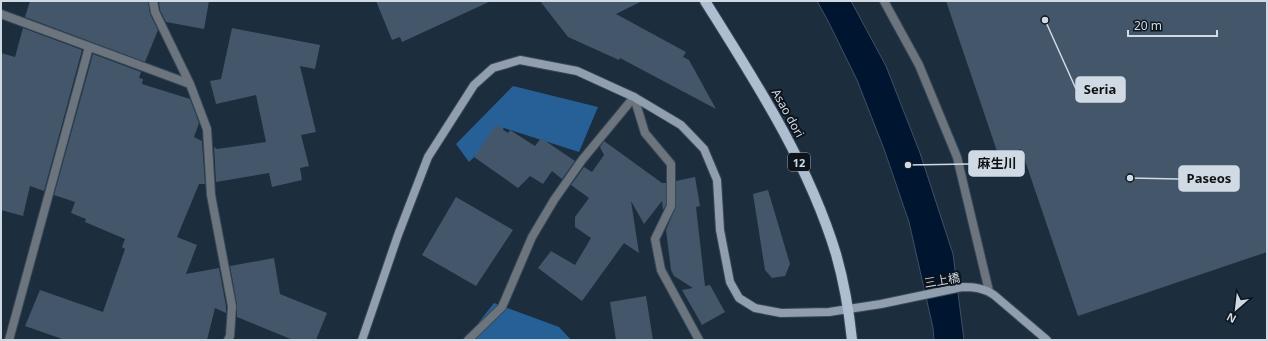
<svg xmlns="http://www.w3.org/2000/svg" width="1268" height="341" viewBox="0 0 1268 341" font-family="'Noto Sans','Noto Sans JP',sans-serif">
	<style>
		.forest { fill: #276097 }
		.water { fill: #001530; stroke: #3e5066 }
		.building { fill: #44566a }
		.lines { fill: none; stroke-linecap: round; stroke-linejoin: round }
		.lane-casing { stroke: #394959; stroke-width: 10 }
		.street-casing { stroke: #394959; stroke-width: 10 }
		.secondary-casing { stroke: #394959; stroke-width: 10 }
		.primary-casing { stroke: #394959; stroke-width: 12 }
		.lane { stroke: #6c757e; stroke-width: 8 }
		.street { stroke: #6c757e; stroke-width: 8 }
		.secondary { stroke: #919ead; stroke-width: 8 }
		.primary { stroke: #adbed1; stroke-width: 10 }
		.labels { text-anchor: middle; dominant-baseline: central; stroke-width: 4; stroke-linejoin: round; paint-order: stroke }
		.shield { fill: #0d141c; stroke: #959fa9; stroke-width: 1 }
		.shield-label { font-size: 11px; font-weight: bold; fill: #cfdae5 }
		.street-label { font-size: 12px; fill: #cfdae5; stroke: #0d141c }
		.leader { fill: none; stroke: #cfdae5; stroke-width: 1.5 }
		.callout-dot { fill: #cfdae5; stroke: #0d141c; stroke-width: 1.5 }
		.callout { fill: #cfdae5; stroke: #cfdae5; stroke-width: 1.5 }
		.callout-label { font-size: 13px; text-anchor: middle; font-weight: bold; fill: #111 }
	</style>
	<rect width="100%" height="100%" fill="#1c2d3e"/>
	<path class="forest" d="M513 86 598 107 579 152 504 128 469 162 456 144Z
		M494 303 559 327 571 340H465Z"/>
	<path class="water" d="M817 1H851L886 66 920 153 953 254 964 340H934L933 328 909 222 884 149 857 80 827 19Z"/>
	<path class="building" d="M30 1H148L150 14 158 30 145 62 25 17Z
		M159 1H209L204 29 166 22 160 10Z
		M376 1H491L402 42 400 37 392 40Z
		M540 1H642L616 14 686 52 683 57 689 60 716 109 620 58 619 60 568 37Z
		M946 1H1267V252L1078 316 1021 149 999 157Z
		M23 28 82 50 44 191 30 186 23 216 1 210V53L15 57Z
		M232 28 320 45 315 69 300 66 316 132 301 135 309 166 300 168 302 180 272 187 269 173 216 182 214 147 217 149 266 142 256 95 216 104 210 81 221 79Z
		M93 54 141 72 139 78 143 79 142 84 190 99 199 123 194 137 202 141 205 184H199L177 237 197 245 186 274 219 268 226 306V313L215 308 207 340H65L25 326 40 290 103 312 125 249 122 247 125 239 85 222 86 219 71 213 75 202 54 195Z
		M496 125 508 133 510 130 535 146 541 138 575 161 562 179 552 171 543 184 530 176 518 188 474 157Z
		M604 141 662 183H666V205L663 210 662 201 644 224 631 201 639 253 624 243 582 301 538 268 551 251 575 265 591 238 575 227V217L589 198 571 185 584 167 592 172 604 155 600 147Z
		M695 177 700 206 696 207 705 286 710 285 725 312 702 325 682 290 693 288 674 276 671 270 666 230 676 206V181Z
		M768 190 790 264 785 276 772 278 765 270 753 194Z
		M456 197 513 230 476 286 422 255Z
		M274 258 280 294 327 313 316 340H293L237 317V305L230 266Z
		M646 296 653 340H616L610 302Z"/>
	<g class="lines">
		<g class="lane-casing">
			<path id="lane" d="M634 97 645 133 671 164V206L655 239 661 270 699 340
				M468 340 502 307 532 237 554 200 582 160 634 97"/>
		</g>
		<g class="street-casing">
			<path id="street" d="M153 1 155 12 190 84
				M884 1 919 65 957 157 989 291
				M1 14 190 84 207 129 211 195 232 306 230 336 228 340
				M9 340 89 47"/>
		</g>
		<g class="secondary-casing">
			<path id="secondary" d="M362 340 398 235 428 157 474 85 493 68 520 60 577 71 634 97 681 125 704 149 717 180 720 230 730 282 739 298 755 308 781 313 829 312 881 304 962 287C974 287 984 288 994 295L1047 340"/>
		</g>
		<g class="primary-casing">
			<path id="primary" d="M705 1C755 81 808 162 836 254 844 282 849 311 852 340"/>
		</g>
		<use href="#lane" class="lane"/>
		<use href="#street" class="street"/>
		<use href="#secondary" class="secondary"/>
		<use href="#primary" class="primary"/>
	</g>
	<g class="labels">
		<rect class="shield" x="788" y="153" width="22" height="18" rx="3"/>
		<g class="shield-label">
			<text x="799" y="162">12</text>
		</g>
		<g class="street-label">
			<text transform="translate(788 113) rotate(61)">Asao dori</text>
			<text transform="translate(942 280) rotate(-10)">三上橋</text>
		</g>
	</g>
	<path class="leader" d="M1045 20L1076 89M908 165L969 164M1130 178L1179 179"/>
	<g class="callout-dot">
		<circle cx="1045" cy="20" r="4"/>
		<circle cx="908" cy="165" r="4"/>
		<circle cx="1130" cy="178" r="4"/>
	</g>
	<g class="callout">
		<rect x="1076" y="77" width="49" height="25" rx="4"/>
		<rect x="969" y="151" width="55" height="25" rx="4"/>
		<rect x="1179" y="166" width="60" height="25" rx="4"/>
	</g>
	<g class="callout-label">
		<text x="1100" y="94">Seria</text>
		<text x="997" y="168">麻生川</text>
		<text x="1209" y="183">Paseos</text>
	</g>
	<rect width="1268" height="341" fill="none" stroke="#cfdae5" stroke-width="4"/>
	<g transform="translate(1236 309) rotate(208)" stroke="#0d141c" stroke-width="3" paint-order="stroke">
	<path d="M0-3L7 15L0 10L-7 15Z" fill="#cfdae5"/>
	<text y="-6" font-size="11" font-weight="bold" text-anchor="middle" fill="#cfdae5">N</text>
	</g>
	<path d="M1128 30v6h89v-6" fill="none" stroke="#cfdae5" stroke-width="2"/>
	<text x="1134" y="30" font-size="12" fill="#cfdae5" stroke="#0d141c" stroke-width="3" paint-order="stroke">20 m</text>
</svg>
